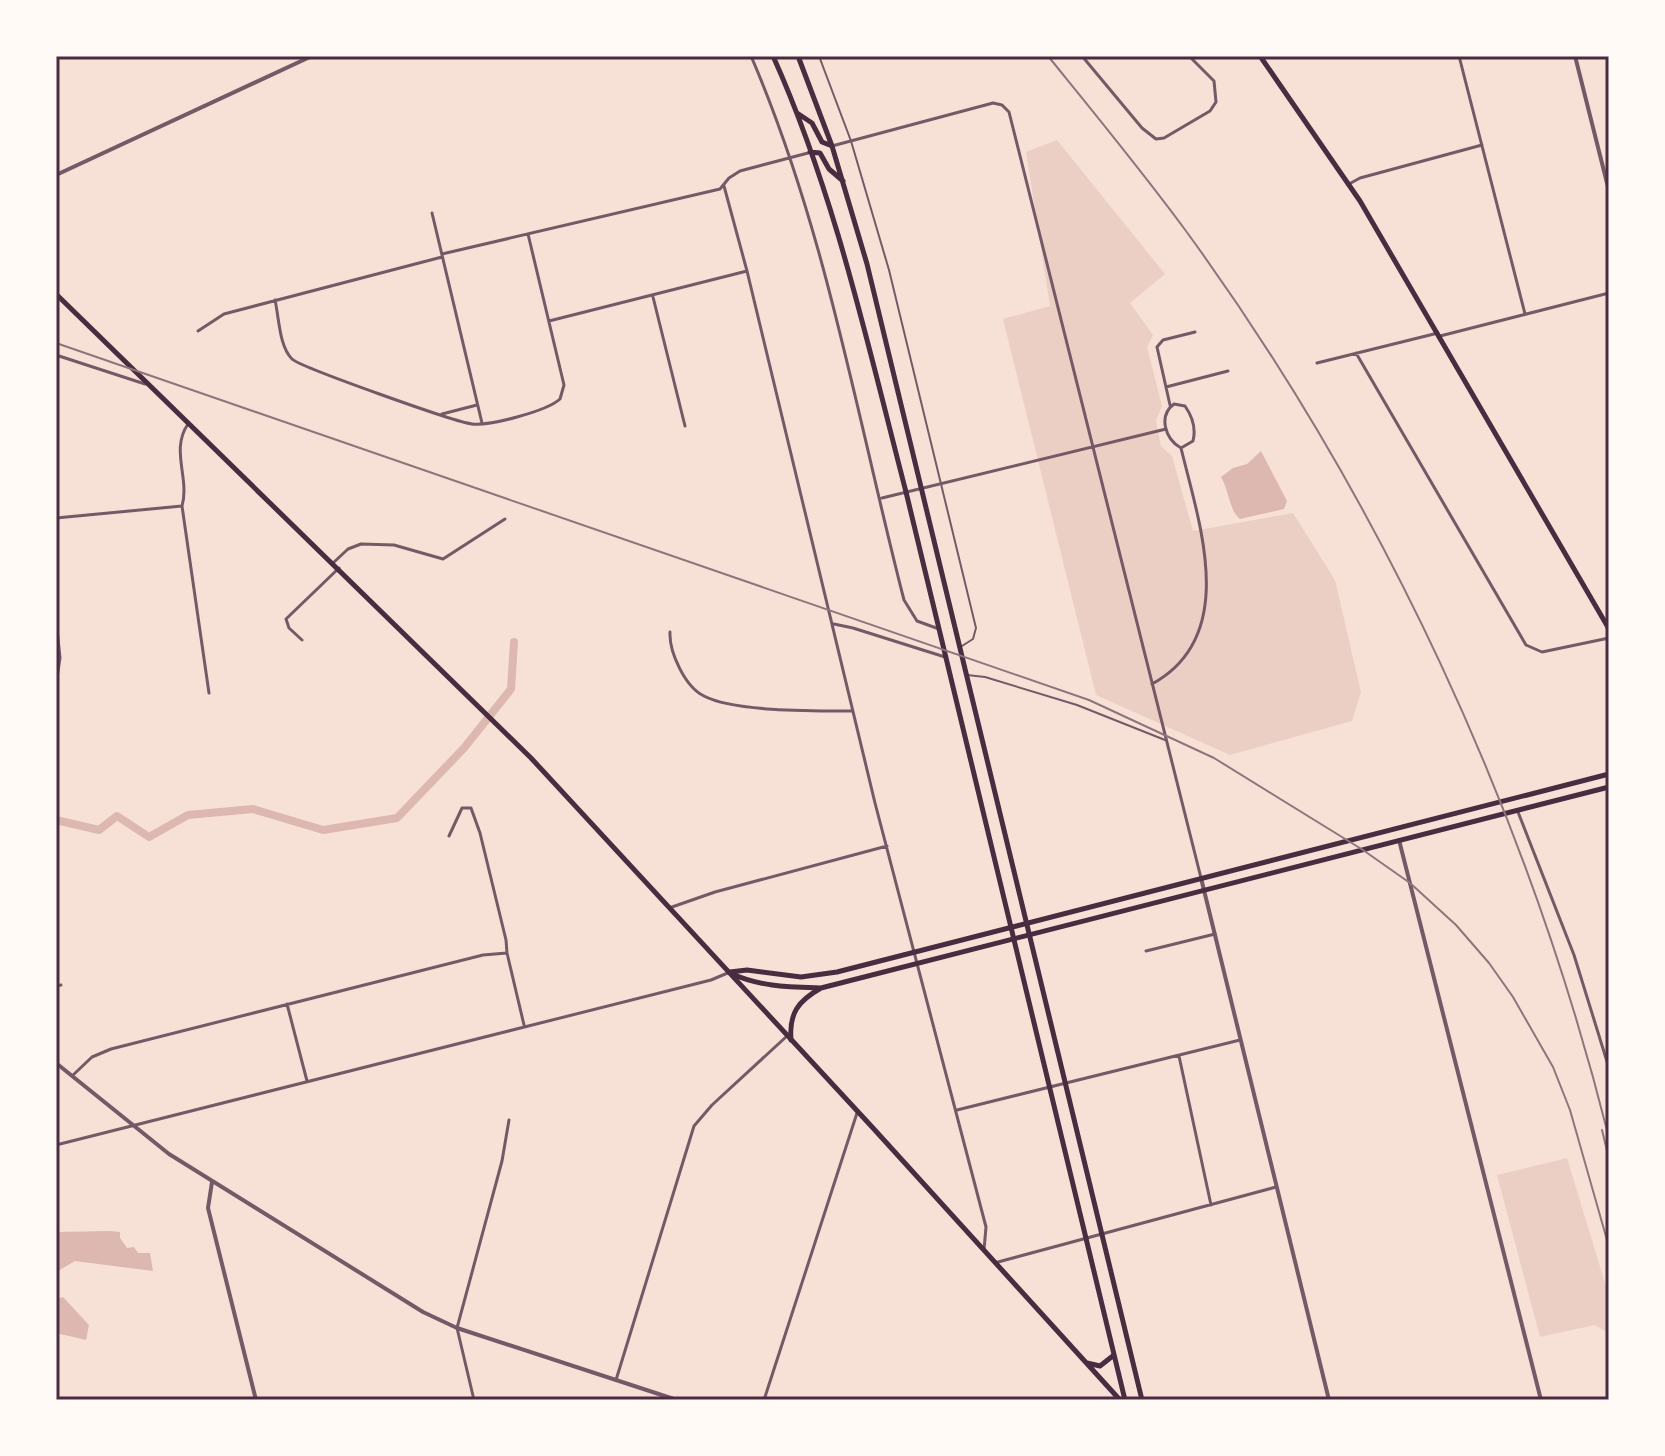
<svg xmlns="http://www.w3.org/2000/svg" width="1665" height="1456" viewBox="0 0 1665 1456" font-family="'Alegreya Sans',sans-serif">
	<style>
		.green { fill: #ebcfc5 }
		.water { fill: #dcb8b0 }
		.lines { fill: none; stroke-linecap: round; stroke-linejoin: round }
		.canal { stroke: #dcb8b0; stroke-width: 8 }
		.service { stroke: #755966; stroke-width: 2 }
		.minor { stroke: #755966; stroke-width: 3 }
		.tertiary { stroke: #755966; stroke-width: 4 }
		.secondary { stroke: #4a2c40; stroke-width: 5 }
		.primary { stroke: #4a2c40; stroke-width: 5 }
		.rail { stroke: #8f747c; stroke-width: 2 }
		.neatline { fill: none; stroke: #4a2c40; stroke-width: 3 }
	</style>
	<rect width="100%" height="100%" fill="#f7e1d7"/>
	<path class="green" d="M1057 140 1165 274 1130 303 1153 335 1147 347 1162 406 1156 421 1161 446 1172 456 1193 531 1293 513 1335 580 1361 692 1352 721 1230 755 1096 695 1003 319 1050 306 1026 152Z
		M1567 1158 1609 1296V1337L1608 1333 1595 1325 1540 1337 1497 1175Z"/>
	<path class="water" d="M1261 451 1287 501 1284 509 1240 519C1229 510 1229 490 1221 477L1233 468 1247 464Z
		M110 1231 120 1232V1238L127 1248 134 1247 138 1253H150L153 1271 75 1261 56 1272V1232Z
		M63 1297 89 1325 86 1340 56 1333V1299Z"/>
	<g class="lines">
		<path class="canal" d="M56 820 99 830 117 816 149 837 188 815 253 809 323 830 397 818 464 748 511 689 514 642"/>
		<path class="service" d="M819 56 851 141 889 270 976 628 973 639 962 646
			M967 675 985 677 1077 705 1165 740"/>
		<path class="minor" d="M751 56C826 230 857 418 904 600L917 621 939 629
			M1082 56 1142 128 1156 139 1164 138 1210 111 1216 102 1214 81 1189 56
			M1459 56 1525 314
			M832 146 993 103 1002 105 1009 112 1201 878
			M1349 184 1360 178 1482 145
			M724 186 747 271 875 803 986 1227 984 1250
			M432 213 482 423
			M442 254 720 189 729 178 740 171 808 153
			M653 297 685 426
			M275 300C279 317 279 346 292 359 300 367 455 422 472 424 490 426 547 411 560 399L564 385 528 234
			M549 321 747 271
			M198 331 224 314 442 257
			M1440 336 1609 293
			M1356 353 1526 645 1542 652 1609 638
			M56 355 145 384
			M1317 363 1438 333
			M1166 387 1228 371
			M1174 404 1185 406C1192 416 1196 429 1193 441L1181 448C1165 439 1158 416 1174 404Z
			M1170 405 1157 347 1163 340 1195 332
			M442 414 477 405
			M188 424C170 450 190 478 182 506L209 693
			M882 498 1166 429
			M56 518 182 506
			M333 563 348 549 361 544 394 545 443 559 505 519
			M56 619 60 658 56 684
			M834 624 853 628 945 657
			M670 632C669 652 685 687 704 696 734 712 817 711 853 711
			M302 640 289 628 286 619 339 568
			M1152 684C1240 636 1199 523 1181 448
			M1518 812 1574 955 1609 1068
			M449 836 462 808H471L480 833 506 940 507 953 524 1025
			M672 907 715 892 887 846
			M1146 951 1215 934
			M56 986 61 985
			M287 1004 307 1081
			M1179 1056 1211 1205
			M72 1076 92 1057 111 1049 483 955 507 953
			M957 1110 1240 1040
			M56 1145 711 980 730 972
			M998 1262 1276 1187
			M616 1380 694 1126 712 1105 787 1036
			M474 1400 457 1328 502 1161 509 1120
			M764 1400 857 1113"/>
		<path class="tertiary" d="M1575 56 1609 191
			M56 175 312 56
			M1399 840 1541 1400
			M1201 878 1329 1400
			M56 1063 169 1154 423 1312 457 1328 677 1400
			M212 1182 208 1208 256 1400"/>
		<path class="secondary" d="M1260 56 1360 201 1609 629
			M730 972 747 970 801 977 837 972 1609 774
			M730 973C760 987 789 987 821 988L1609 787
			M791 1040C789 1013 798 1001 821 988"/>
		<path class="primary" d="M773 56C835 194 868 346 906 492L1125 1400
			M798 56 832 146 867 264 1142 1400
			M797 113 812 123 822 142 832 146
			M810 152 820 153 829 169 843 181
			M56 294 531 758 873 1128 1120 1400
			M1087 1363 1100 1366 1114 1355"/>
		<path class="rail" d="M1048 56C1095 114 1142 171 1186 231 1382 500 1528 814 1609 1138
			M56 343 1089 700 1214 758 1363 850 1410 883 1456 925 1489 963 1513 997 1553 1067 1570 1110 1609 1247
			M1602 1130 1609 1159"/>
	</g>
	<rect width="1665" height="1456" fill="none" stroke="#fffaf5" stroke-width="116"/>
	<rect x="58" y="58" width="1549" height="1340" class="neatline"/>
</svg>
